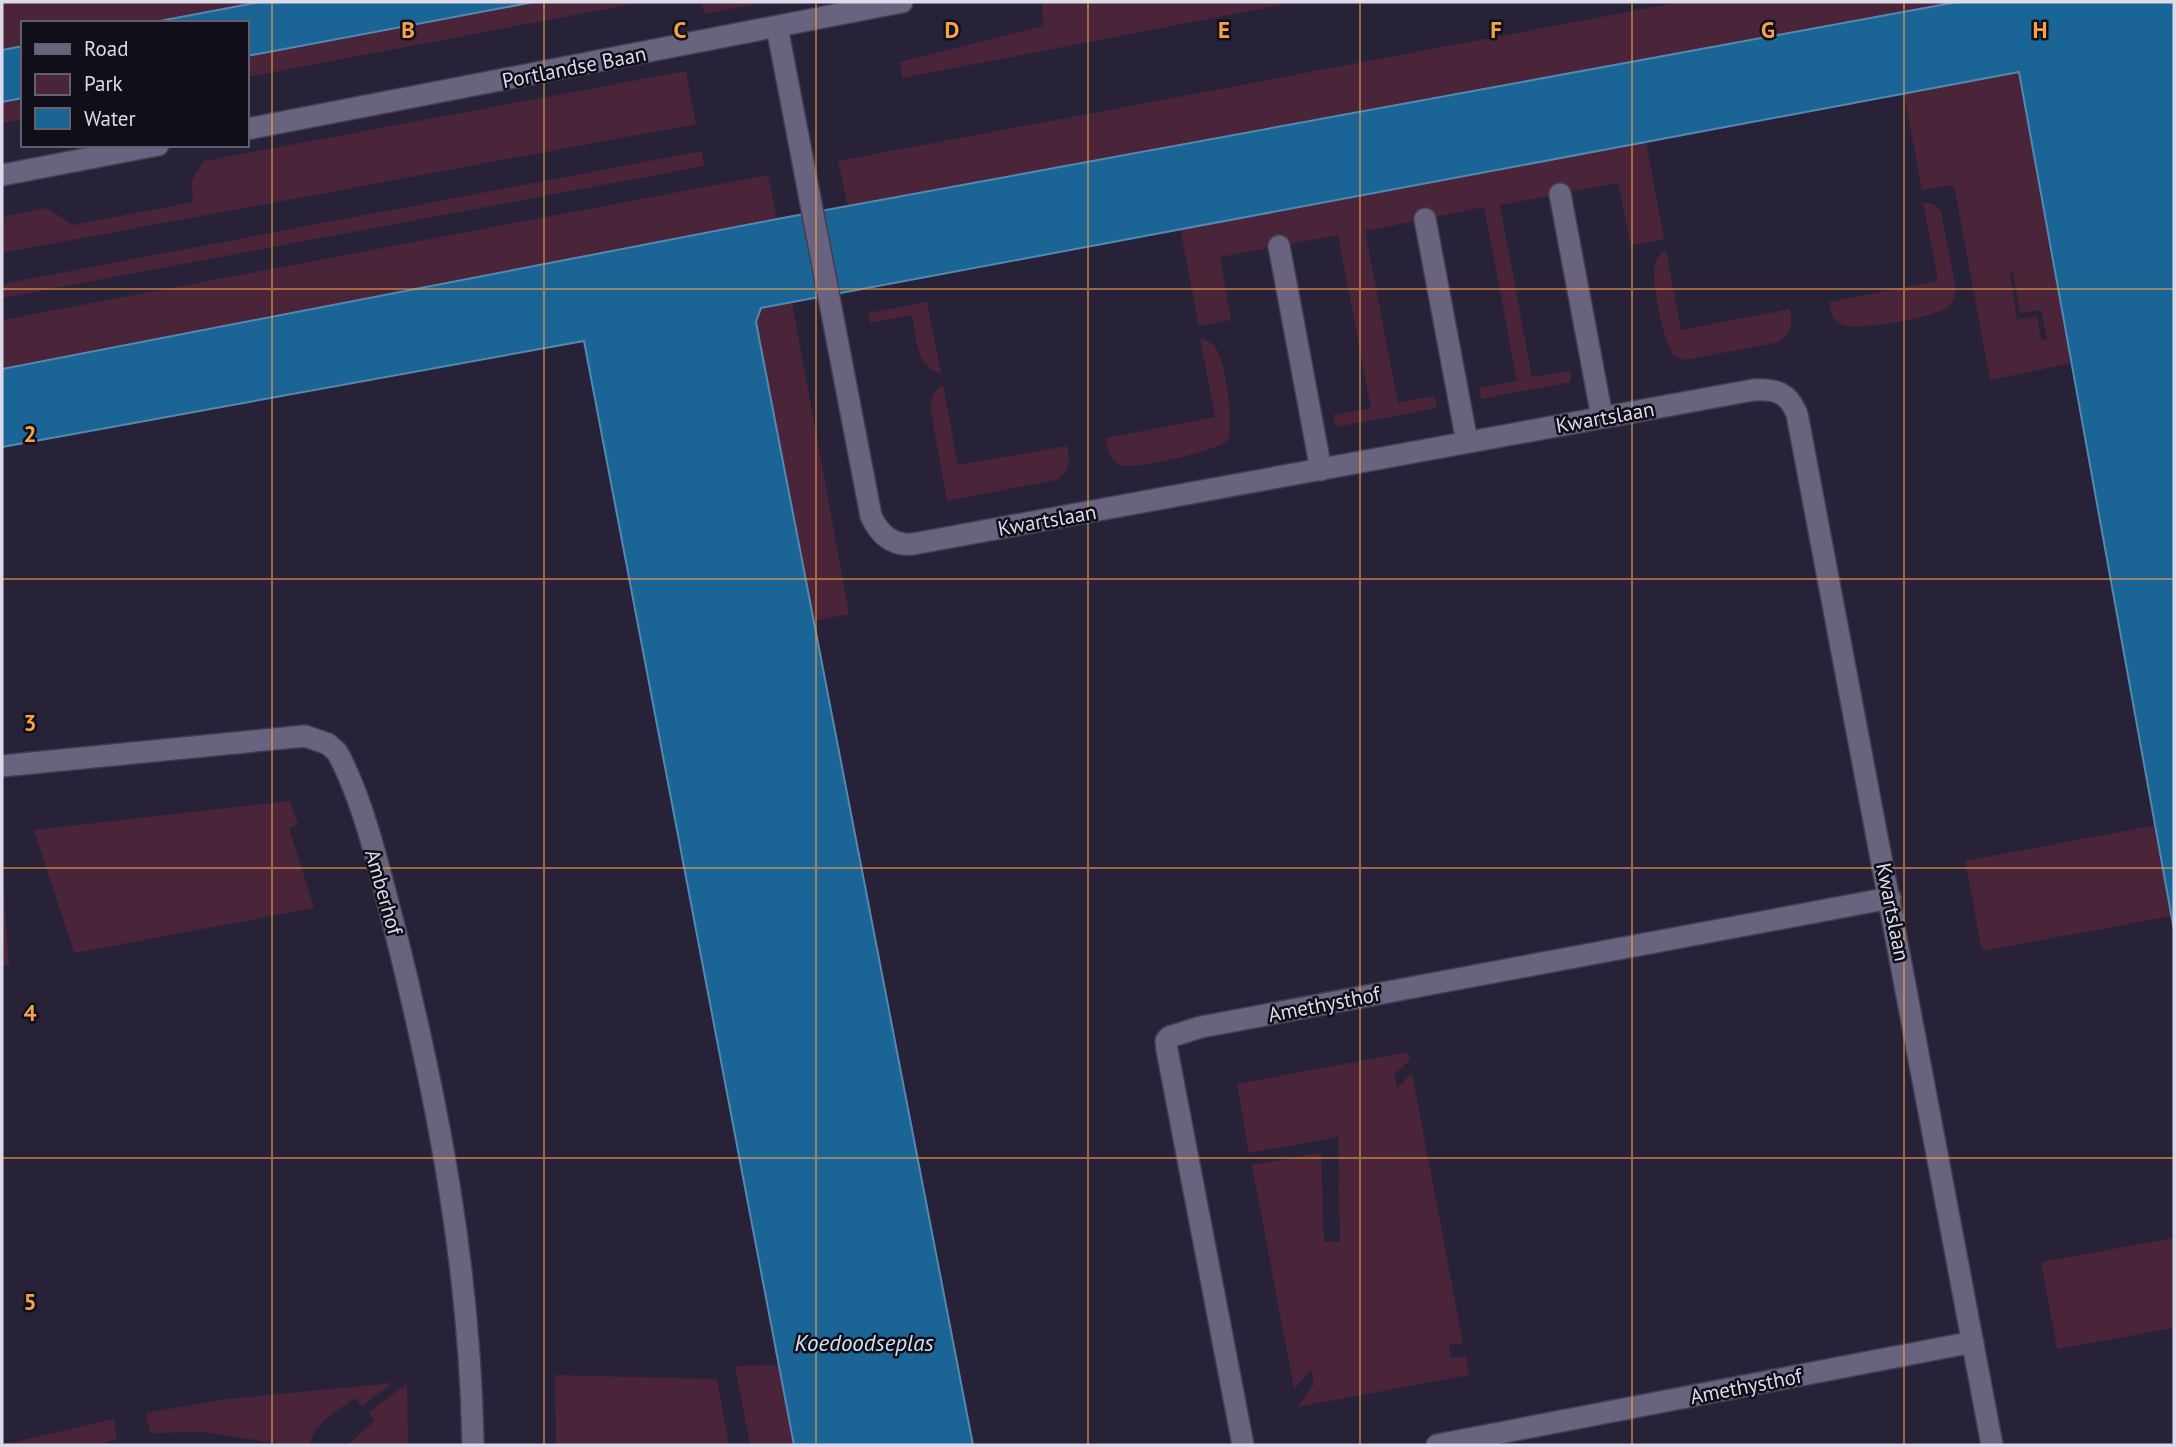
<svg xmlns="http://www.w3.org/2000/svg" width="2176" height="1447" viewBox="0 0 2176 1447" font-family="'PT Sans',sans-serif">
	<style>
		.green { fill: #4a2439; fill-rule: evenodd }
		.water { fill: #1b6596; stroke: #5588af; stroke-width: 2 }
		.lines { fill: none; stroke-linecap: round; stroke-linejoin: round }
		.lane-casing { stroke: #423d50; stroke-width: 24 }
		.street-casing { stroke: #423d50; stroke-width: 24 }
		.secondary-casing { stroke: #423d50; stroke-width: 24 }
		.lane { stroke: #69637f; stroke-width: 21 }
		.street { stroke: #69637f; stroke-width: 21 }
		.secondary { stroke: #69637f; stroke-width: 21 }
		.grid { fill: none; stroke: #f6a247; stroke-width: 2; stroke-opacity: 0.55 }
		.labels { text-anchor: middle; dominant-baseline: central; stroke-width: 5; stroke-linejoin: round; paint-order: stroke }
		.street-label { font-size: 21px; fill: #dddaea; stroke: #100e18 }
		.water-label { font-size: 23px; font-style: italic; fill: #d1e3f1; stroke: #100e18 }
		.grid-label { font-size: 23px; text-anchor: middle; font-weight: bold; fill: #f6a247; stroke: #100e18; stroke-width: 5; stroke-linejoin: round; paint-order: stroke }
	</style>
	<rect width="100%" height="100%" fill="#282239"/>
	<path class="green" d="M2 2H260L149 23H23V46L2 50Z
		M534 2H643L247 77V56Z
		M702 2H766L704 14Z
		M1042 2H1297L902 78 900 62 1043 26Z
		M1681 2H1955L848 207 838 161Z
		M686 71 696 124 2 253V217L47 208 73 225 193 202 191 181 204 161Z
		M2019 72 2072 363 1990 380 1954 185 1922 190 1904 93ZM2013 272 2020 313 2041 310 2047 339 2041 340 2037 316 2017 320 2010 274Z
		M23 98V119L2 123V102Z
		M1646 141 1664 239 1631 245 1618 183 1500 205 1532 377 1570 371 1571 382 1481 399 1479 388 1517 381 1484 207 1365 231 1398 403 1434 396 1437 408 1336 427 1333 415 1371 408 1338 235 1220 257 1231 320 1199 326 1180 228Z
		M702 151 704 166 2 298V284Z
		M768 175 777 219 2 369V320Z
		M1923 202 1935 205 1941 211 1956 291C1954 299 1952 305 1945 309 1931 318 1855 331 1842 325 1832 320 1831 312 1829 302L1938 281Z
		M1666 250 1681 330 1790 309C1793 325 1791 332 1779 342L1686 360 1675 357C1664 347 1652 283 1654 267 1655 259 1659 254 1666 250Z
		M792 302 849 614 814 621 756 321 761 308Z
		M927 302 941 374C915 366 917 338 912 315L870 323 868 313Z
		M1200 338C1208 340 1213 344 1217 350 1226 366 1235 427 1227 441 1216 451 1135 470 1121 465 1109 461 1108 449 1106 438L1215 417Z
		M943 385 958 465 1067 446C1070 461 1071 471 1056 480L947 501 930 406 934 393Z
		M290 801 298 825 289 828 314 908 74 953 34 830Z
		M2157 825 2172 916 1982 951 1965 861Z
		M2 863 9 965 2 966Z
		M1408 1052 1410 1060 1394 1075 1397 1088 1412 1073 1463 1343 1449 1345 1451 1358 1466 1356 1469 1375 1297 1407 1314 1384 1311 1370 1294 1389 1252 1165 1321 1153 1324 1242H1340L1338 1137 1249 1153 1237 1084Z
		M2174 1238V1328L2057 1349 2041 1262Z
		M779 1365 794 1445H750L735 1366Z
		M555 1375 717 1379 729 1445H556Z
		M393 1383 362 1406 355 1398C339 1410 312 1424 310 1445H287L205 1432 150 1433 146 1413 227 1399Z
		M407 1383 408 1445H347L375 1421 368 1413Z
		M114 1419 117 1439 98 1445H2Z"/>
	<path class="water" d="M260 2H534L247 56V23H149Z
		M1957 2H2174V930L2019 72 761 308 756 322 973 1445H794L584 341 2 447V369L777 219Z
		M23 46V98L2 102V50Z"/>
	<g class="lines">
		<g class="lane-casing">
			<path id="lane" d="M1560 194 1602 417
				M1425 219 1467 442
				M1279 246 1321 470"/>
		</g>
		<g class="street-casing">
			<path id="street" d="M777 27 871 516C879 534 892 546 913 544L1753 390C1776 389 1788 392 1797 414L1992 1445
				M2 766 305 736 328 744 337 752C364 800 383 884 397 938 439 1107 470 1270 473 1445
				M1243 1445 1167 1050 1166 1041 1169 1037 1201 1027 1890 898
				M1437 1445 1973 1342"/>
		</g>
		<g class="secondary-casing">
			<path id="secondary" d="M247 129 902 2
				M2 175 158 145"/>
		</g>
		<use href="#lane" class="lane"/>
		<use href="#street" class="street"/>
		<use href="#secondary" class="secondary"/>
	</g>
	<path class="grid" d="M272 2V1445M544 2V1445M816 2V1445M1088 2V1445M1360 2V1445M1632 2V1445M1904 2V1445M2 289H2174M2 579H2174M2 868H2174M2 1158H2174"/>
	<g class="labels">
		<g class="street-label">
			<text transform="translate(574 67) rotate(-11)">Portlandse Baan</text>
			<text transform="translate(1605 417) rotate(-10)">Kwartslaan</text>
			<text transform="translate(1047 520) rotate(-10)">Kwartslaan</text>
			<text transform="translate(384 892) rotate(74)">Amberhof</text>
			<text transform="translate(1893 912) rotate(79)">Kwartslaan</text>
			<text transform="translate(1324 1004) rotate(-11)">Amethysthof</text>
			<text transform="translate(1746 1386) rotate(-11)">Amethysthof</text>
		</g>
		<g class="water-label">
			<text x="864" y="1342">Koedoodseplas</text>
		</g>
	</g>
	<g class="grid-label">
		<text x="408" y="38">B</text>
		<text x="680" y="38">C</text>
		<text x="952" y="38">D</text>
		<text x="1224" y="38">E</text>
		<text x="1496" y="38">F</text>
		<text x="1768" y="38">G</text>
		<text x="2040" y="38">H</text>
		<text x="30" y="442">2</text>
		<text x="30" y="731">3</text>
		<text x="30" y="1021">4</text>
		<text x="30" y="1310">5</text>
	</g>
	<rect width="2176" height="1447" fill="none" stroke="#dddaea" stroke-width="7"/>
	<rect x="21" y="21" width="228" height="126" fill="#100e18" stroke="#62606c" stroke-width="2"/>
	<rect x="35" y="44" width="35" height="10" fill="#69637f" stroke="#62606c" stroke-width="2"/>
	<text x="84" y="56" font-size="21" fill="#dddaea">Road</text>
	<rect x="35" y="74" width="35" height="21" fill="#4a2439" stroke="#62606c" stroke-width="2"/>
	<text x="84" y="91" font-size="21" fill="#dddaea">Park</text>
	<rect x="35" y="108" width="35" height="21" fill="#1b6596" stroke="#62606c" stroke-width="2"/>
	<text x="84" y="126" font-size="21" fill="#dddaea">Water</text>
</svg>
